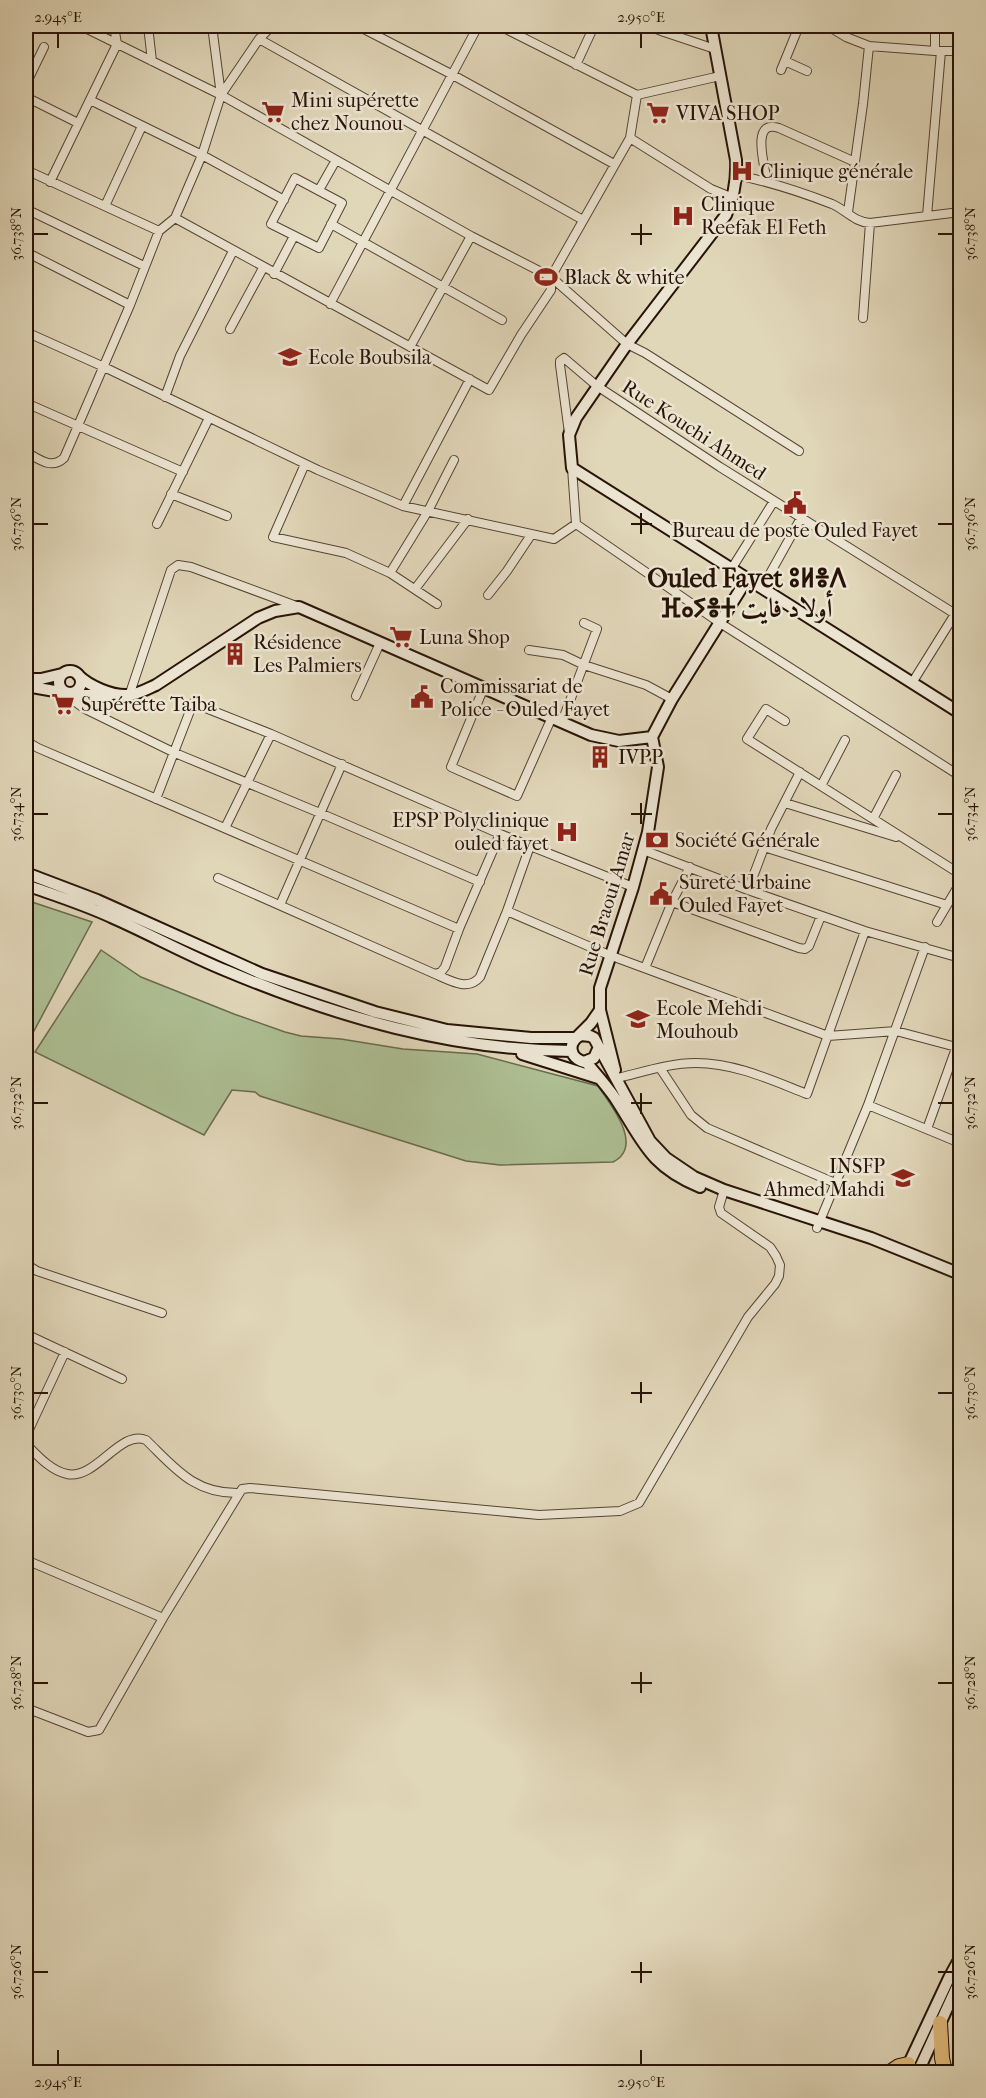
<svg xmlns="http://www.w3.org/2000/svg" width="986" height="2098" viewBox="0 0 986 2098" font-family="'IM FELL French Canon',Amiri,'Noto Sans Tifinagh',serif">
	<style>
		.green { fill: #adbf93; stroke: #6a6a4d; stroke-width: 1.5 }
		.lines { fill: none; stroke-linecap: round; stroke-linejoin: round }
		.street-casing { stroke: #564433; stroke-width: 10 }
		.secondary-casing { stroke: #281407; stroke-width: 14 }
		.highway-casing { stroke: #281407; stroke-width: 16 }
		.street { stroke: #ebe4d1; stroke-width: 8 }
		.secondary { stroke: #ebe4d1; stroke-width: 10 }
		.highway { stroke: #e0bb7c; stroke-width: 14 }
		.ticks { fill: none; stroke: #281407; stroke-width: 2 }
		.labels { text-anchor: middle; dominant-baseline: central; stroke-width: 5; stroke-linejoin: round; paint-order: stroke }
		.poi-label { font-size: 20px; fill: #281407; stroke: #ebe4d1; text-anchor: start }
		.street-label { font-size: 20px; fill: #281407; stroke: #ebe4d1 }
		.district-label { font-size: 26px; font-weight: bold; fill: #281407; stroke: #ebe4d1 }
		.neatline { fill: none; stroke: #281407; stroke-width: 2 }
		.ticks-label { font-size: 15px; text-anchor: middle; fill: #281407 }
	</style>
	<rect width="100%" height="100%" fill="#e0d6b8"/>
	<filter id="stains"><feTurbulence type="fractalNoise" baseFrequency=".00333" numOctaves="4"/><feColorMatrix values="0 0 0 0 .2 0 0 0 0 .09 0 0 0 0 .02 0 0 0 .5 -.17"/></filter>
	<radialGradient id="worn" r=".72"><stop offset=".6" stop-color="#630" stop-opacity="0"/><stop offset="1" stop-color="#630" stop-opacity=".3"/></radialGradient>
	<path class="green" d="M26 900 92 922 26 1046Z
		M101 950 141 977 234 1014 285 1032 301 1036 341 1039 403 1049 477 1054 598 1086C610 1104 645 1146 613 1162L500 1165 466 1161 260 1096 255 1092 232 1090 204 1135 35 1052Z"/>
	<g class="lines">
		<g class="street-casing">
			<path id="street" d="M81 26 221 95 471 236 551 277 627 344 645 353 799 451
				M148 26 152 61
				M358 26 451 74 614 164
				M649 26 664 32 715 49
				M828 26 846 37 869 46 935 51H960
				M259 39 583 220
				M935 51V26
				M785 61 807 71
				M576 65 594 26
				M781 70 799 26
				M26 84 44 47
				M221 95 259 39 272 26
				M637 95 720 76
				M26 97 78 123
				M90 100 202 155 284 200
				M630 138 711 189 733 198
				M26 170 159 231
				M737 175C770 182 801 192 832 204 846 210 854 222 870 223L960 212
				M295 178 342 203 319 248 271 224Z
				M50 182 117 44 114 26
				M767 182C765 167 750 118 779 128L855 162
				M319 190 336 160
				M105 206 142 126
				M26 209 144 266
				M848 212 863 104 869 46
				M927 216 941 51
				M175 218 202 155 221 95 212 26
				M331 224 502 320
				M26 252 130 305
				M274 274 294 236
				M330 304 478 26
				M863 318 870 223
				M230 329 263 268
				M26 332 104 367 318 470 403 506 554 539 576 524
				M410 347 471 236
				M165 397 180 356 233 251
				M26 403 183 472
				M569 433 560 365V361L564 358 597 386 720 467 960 617
				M26 452C39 459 51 470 64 458L130 305 159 231 175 218 489 390 521 335 551 290V277L630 138 637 95 500 26
				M305 464 273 537 346 553 390 573 437 604
				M572 468 576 524 720 623 960 776
				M171 494 227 516
				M403 506 470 379
				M157 524 209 418
				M732 568 774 501
				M390 573 428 511 454 460
				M762 588 801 518
				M415 589 468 519
				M488 595 507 571 531 535
				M529 650 563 655 584 665 646 685 672 699
				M912 683 960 606
				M484 687 451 767 517 796 552 717
				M69 692 74 701 85 709 175 753 320 813 480 882
				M129 696 171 570 178 565 191 567 299 607
				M356 696 380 643
				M785 721 766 709 747 739 960 874
				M562 722 597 629 584 623
				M26 741 38 748 459 929
				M821 786 845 740
				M156 799 193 703 271 734 500 834 633 887
				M785 803 896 837
				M873 819 896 775
				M225 828 271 734
				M764 847 947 905
				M643 850 748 890 865 931 960 958
				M218 878 435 974 441 972 445 967 459 929 500 834
				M748 890 771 829 800 772
				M672 902 799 948 805 949 809 946 821 916
				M280 905 342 764
				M507 911 609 955 828 1036 896 1031 960 1048
				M937 922 960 883
				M645 968 672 902 690 867
				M435 974C449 980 468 992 480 977L507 911 530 846
				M660 1068 691 1115 707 1128 835 1183
				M618 1078C643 1072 670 1063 696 1063 735 1063 771 1080 807 1094L865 931
				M868 1105 960 1143
				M927 1129 960 1037
				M817 1228 868 1105 925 947
				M26 1264 37 1271 162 1313
				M26 1334 122 1379
				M26 1436 65 1352
				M26 1444C37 1455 51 1471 67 1474 96 1480 120 1429 146 1440 175 1468 194 1494 239 1493
				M26 1560 163 1618
				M26 1708 88 1732 99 1730 163 1618 242 1489 250 1488 539 1515 620 1511 639 1503 748 1317 775 1284 779 1276 780 1265 776 1256 770 1247 721 1213 719 1207 724 1190"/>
		</g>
		<g class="secondary-casing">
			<path id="secondary" d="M711 26 736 160C737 180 734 197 726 215L627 344 576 418 569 435 572 468 960 713
				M59 682a11 11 0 1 1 22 0a11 11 0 1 1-22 0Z
				M78 675C89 686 112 696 128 695 137 695 147 689 156 685L258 618 275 611 299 607 591 735 619 741 652 737
				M26 679H41L62 674
				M26 686 78 695H110
				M652 737 672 699 747 579
				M26 873 97 900 262 974 375 1012 447 1030 531 1038H575
				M26 885C54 895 83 904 111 917 150 934 187 955 227 971 337 1017 451 1050 571 1051
				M578 1036 591 1023 600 1010V1015
				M598 1049 594 1058 584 1062C569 1058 567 1042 581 1035L590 1036 594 1038 650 1141 666 1158 694 1177 724 1190 871 1238 960 1274
				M522 1054 598 1078
				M586 1062C596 1074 606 1085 615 1098 643 1141 649 1166 700 1187
				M615 1070 600 1010V988L633 887 648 832 658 767 652 737
				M905 2072 949 1978 960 1958
				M918 2072 960 1980"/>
		</g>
		<g class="highway-casing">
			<path id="highway" d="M940 2023 942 2058 945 2072
				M890 2072 899 2066 908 2064"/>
		</g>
		<use href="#street" class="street"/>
		<use href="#secondary" class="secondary"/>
		<use href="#highway" class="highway"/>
	</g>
	<path class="ticks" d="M58 33V48M641 33V48M641 224V245M33 234H48M631 234H652M938 234H953M641 513V534M33 524H48M631 524H652M938 524H953M641 803V824M33 814H48M631 814H652M938 814H953M641 1093V1114M33 1103H48M631 1103H652M938 1103H953M641 1382V1403M33 1393H48M631 1393H652M938 1393H953M641 1672V1693M33 1683H48M631 1683H652M938 1683H953M641 1962V1983M33 1972H48M631 1972H652M938 1972H953M58 2050V2065M641 2050V2065"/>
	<defs>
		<g id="supermarket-bare" transform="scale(1.8)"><path d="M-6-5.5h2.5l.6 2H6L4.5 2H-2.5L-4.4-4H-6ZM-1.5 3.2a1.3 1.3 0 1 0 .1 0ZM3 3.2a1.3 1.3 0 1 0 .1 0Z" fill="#8f2418" stroke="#ebe4d1" stroke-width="2.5" paint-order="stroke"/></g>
		<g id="hospital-bare" transform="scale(1.8)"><path d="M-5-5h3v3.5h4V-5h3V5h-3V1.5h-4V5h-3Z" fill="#8f2418" stroke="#ebe4d1" stroke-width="2.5" paint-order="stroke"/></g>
		<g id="stadium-bare" transform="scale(1.8)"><path d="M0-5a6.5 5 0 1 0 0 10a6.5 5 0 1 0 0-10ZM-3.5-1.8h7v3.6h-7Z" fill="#8f2418" stroke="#ebe4d1" stroke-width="2.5" paint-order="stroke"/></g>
		<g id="school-bare" transform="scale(1.8)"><path d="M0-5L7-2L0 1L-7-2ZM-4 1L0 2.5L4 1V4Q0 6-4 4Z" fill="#8f2418" stroke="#ebe4d1" stroke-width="2.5" paint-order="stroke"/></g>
		<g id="civic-bare" transform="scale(1.8)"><path d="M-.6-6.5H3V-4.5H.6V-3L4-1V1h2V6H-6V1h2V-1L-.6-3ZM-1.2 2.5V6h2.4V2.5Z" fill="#8f2418" stroke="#ebe4d1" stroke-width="2.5" paint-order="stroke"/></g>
		<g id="building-bare" transform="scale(1.8)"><path d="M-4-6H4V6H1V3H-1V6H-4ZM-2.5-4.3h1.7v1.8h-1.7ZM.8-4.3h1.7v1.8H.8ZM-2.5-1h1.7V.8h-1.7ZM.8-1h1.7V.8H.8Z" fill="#8f2418" stroke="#ebe4d1" stroke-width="2.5" paint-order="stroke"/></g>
		<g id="bank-bare" transform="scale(1.8)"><path d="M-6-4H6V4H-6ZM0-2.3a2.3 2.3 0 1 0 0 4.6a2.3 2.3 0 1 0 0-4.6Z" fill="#8f2418" stroke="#ebe4d1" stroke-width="2.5" paint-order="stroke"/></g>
		<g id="university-bare" transform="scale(1.8)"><path d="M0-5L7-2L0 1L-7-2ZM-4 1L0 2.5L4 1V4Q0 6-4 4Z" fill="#8f2418" stroke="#ebe4d1" stroke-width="2.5" paint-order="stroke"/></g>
	</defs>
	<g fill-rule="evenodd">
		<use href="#supermarket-bare" x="273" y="112"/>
		<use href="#supermarket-bare" x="658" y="113"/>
		<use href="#hospital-bare" x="742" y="171"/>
		<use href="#hospital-bare" x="683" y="216"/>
		<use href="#stadium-bare" x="546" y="277"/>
		<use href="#school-bare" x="290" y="357"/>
		<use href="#civic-bare" x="795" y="503"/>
		<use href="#supermarket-bare" x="401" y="637"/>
		<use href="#building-bare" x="235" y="654"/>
		<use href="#civic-bare" x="422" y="697"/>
		<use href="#supermarket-bare" x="63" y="704"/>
		<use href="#building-bare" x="600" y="757"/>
		<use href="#hospital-bare" x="567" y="832"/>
		<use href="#bank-bare" x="657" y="840"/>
		<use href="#civic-bare" x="661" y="894"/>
		<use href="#school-bare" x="638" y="1019"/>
		<use href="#university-bare" x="903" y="1178"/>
	</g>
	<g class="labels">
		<g class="poi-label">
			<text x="291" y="100">Mini supérette<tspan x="291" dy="23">chez Nounou</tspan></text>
			<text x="676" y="113">VIVA SHOP</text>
			<text x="760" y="171">Clinique générale</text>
			<text x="701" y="204">Clinique<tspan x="701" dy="23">Reefak El Feth</tspan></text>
			<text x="564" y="277">Black &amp; white</text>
			<text x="308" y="357">Ecole Boubsila</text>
			<text x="795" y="530" text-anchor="middle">Bureau de poste Ouled Fayet</text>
			<text x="419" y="637">Luna Shop</text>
			<text x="253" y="642">Résidence<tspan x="253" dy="23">Les Palmiers</tspan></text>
			<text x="440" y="686">Commissariat de<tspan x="440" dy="23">Police - Ouled Fayet</tspan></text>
			<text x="81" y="704">Supérette Taiba</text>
			<text x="618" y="757">IVPP</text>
			<text x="549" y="820" text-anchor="end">EPSP Polyclinique<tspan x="549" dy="23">ouled fayet</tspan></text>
			<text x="675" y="840">Société Générale</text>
			<text x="679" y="882">Sureté Urbaine<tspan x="679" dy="23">Ouled Fayet</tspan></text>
			<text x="656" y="1008">Ecole Mehdi<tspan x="656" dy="23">Mouhoub</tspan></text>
			<text x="885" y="1166" text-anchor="end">INSFP<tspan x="885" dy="23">Ahmed Mahdi</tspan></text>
		</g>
		<g class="street-label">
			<text transform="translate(694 430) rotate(33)">Rue Kouchi Ahmed</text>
			<text transform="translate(607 904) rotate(-73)">Rue Braoui Amar</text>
		</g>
		<g class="district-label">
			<text x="747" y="578">Ouled Fayet ⵓⵍⴻⴷ<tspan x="747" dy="30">ⴼⴰⵢⴻⵜ أولاد فايت</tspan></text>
		</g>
	</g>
	<rect width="986" height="2098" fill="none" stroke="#e0d6b8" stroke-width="66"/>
	<rect x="33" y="33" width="920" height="2032" class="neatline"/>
	<g class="ticks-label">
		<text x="58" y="22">2.945°E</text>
		<text x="641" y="22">2.950°E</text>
		<text transform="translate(16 234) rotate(-90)" y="5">36.738°N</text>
		<text transform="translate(970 234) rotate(-90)" y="5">36.738°N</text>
		<text transform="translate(16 524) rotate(-90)" y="5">36.736°N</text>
		<text transform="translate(970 524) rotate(-90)" y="5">36.736°N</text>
		<text transform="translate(16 814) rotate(-90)" y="5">36.734°N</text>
		<text transform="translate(970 814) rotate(-90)" y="5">36.734°N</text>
		<text transform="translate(16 1103) rotate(-90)" y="5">36.732°N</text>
		<text transform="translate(970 1103) rotate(-90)" y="5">36.732°N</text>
		<text transform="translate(16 1393) rotate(-90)" y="5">36.730°N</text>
		<text transform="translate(970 1393) rotate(-90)" y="5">36.730°N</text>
		<text transform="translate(16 1683) rotate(-90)" y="5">36.728°N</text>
		<text transform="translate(970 1683) rotate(-90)" y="5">36.728°N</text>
		<text transform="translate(16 1972) rotate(-90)" y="5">36.726°N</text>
		<text transform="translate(970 1972) rotate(-90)" y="5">36.726°N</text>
		<text x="58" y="2087">2.945°E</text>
		<text x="641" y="2087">2.950°E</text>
	</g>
	<rect width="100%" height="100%" filter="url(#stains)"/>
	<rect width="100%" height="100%" fill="url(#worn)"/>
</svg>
